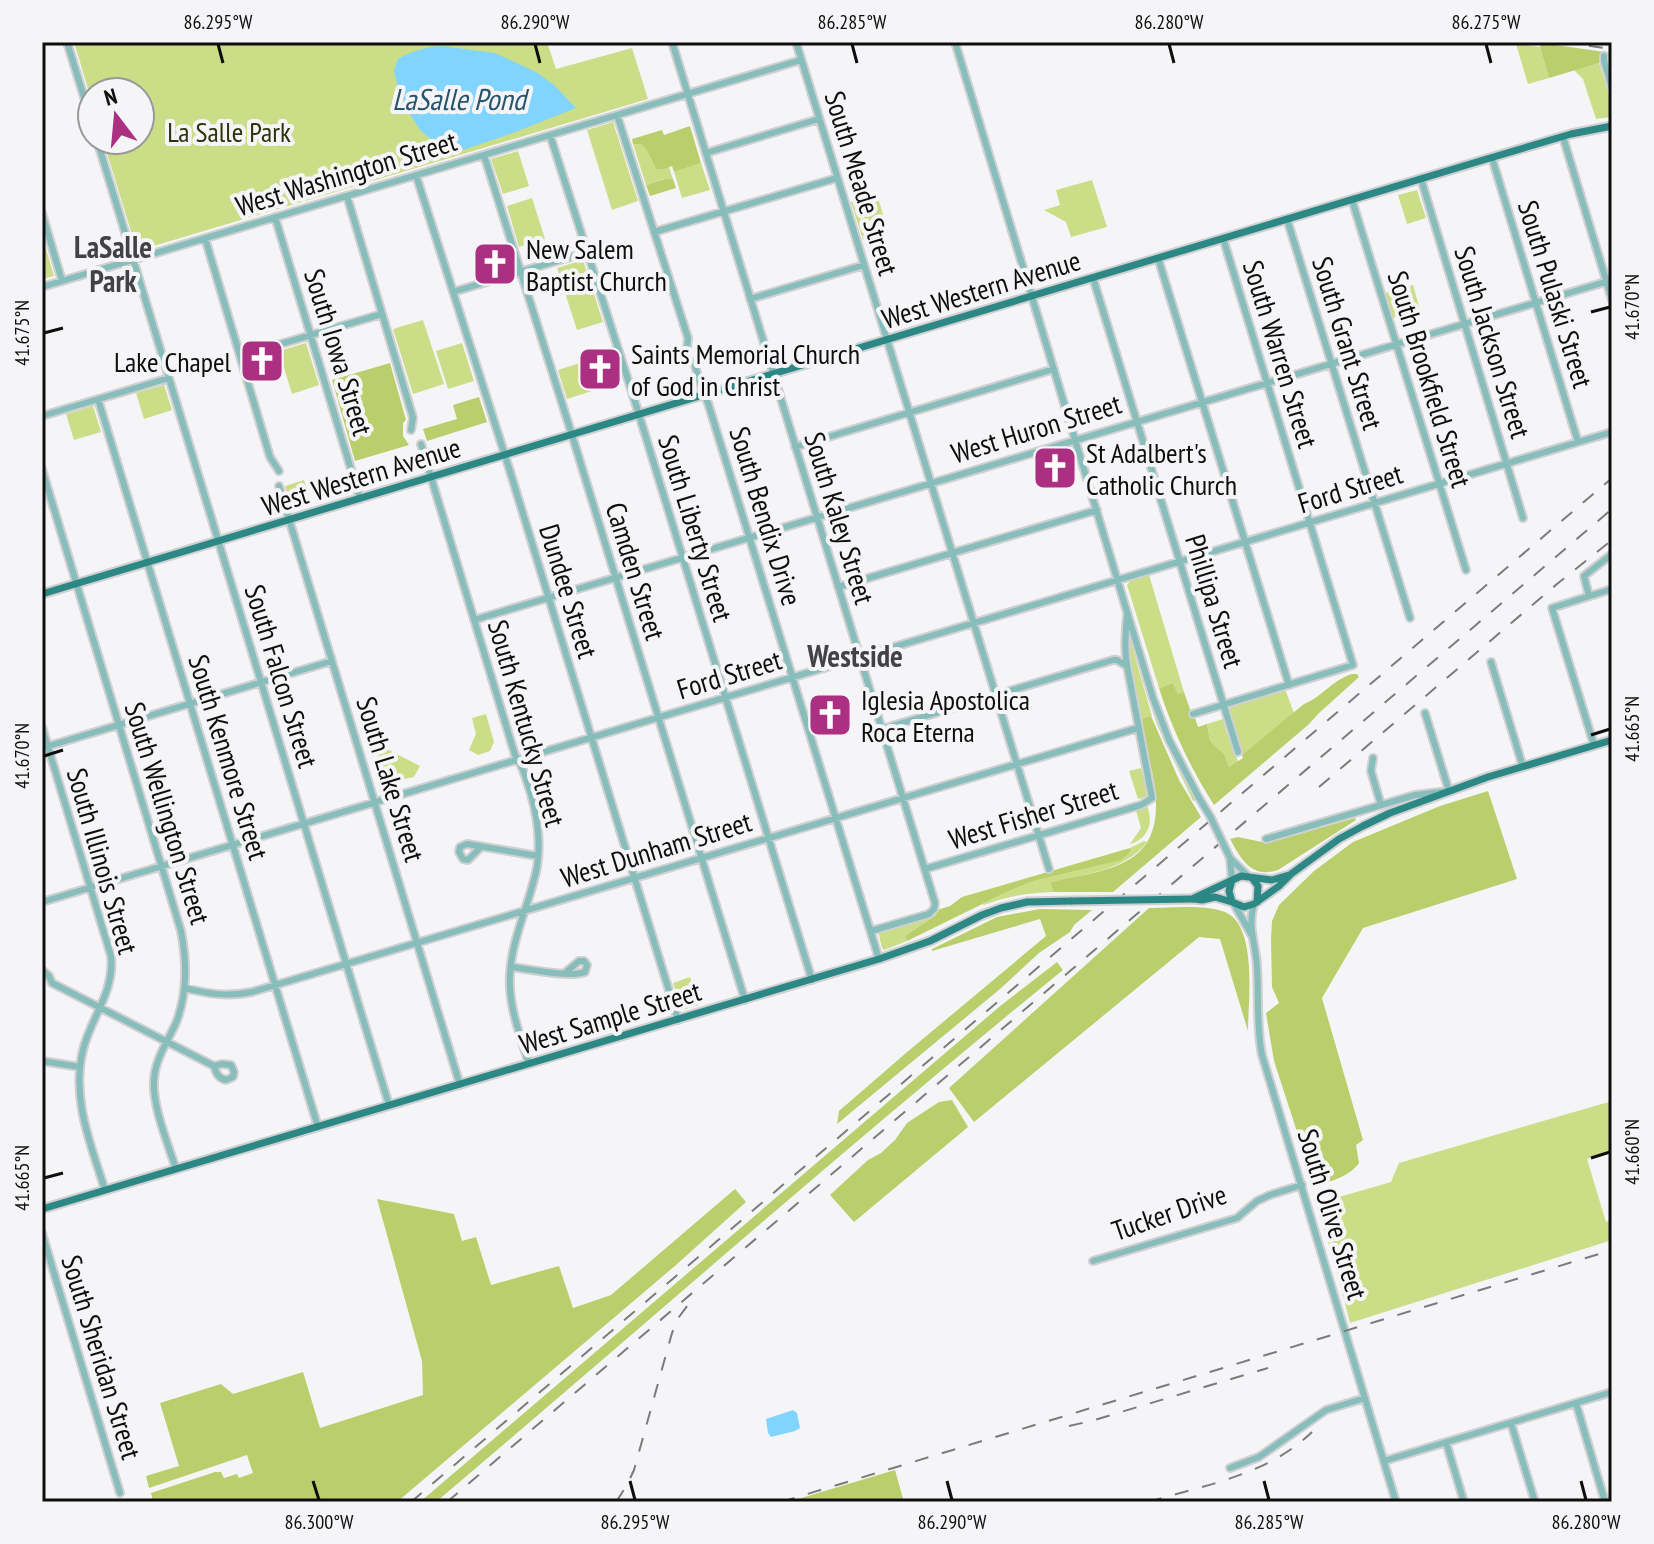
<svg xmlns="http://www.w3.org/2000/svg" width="1654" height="1544" viewBox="0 0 1654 1544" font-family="'PT Sans Narrow',sans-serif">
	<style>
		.green { fill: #ccdd87 }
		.forest { fill: #bbce6c }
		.water { fill: #81d4fe }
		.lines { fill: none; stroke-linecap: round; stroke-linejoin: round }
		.minor-casing { stroke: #d0d0d3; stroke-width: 10 }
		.major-casing { stroke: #d0d0d3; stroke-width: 11 }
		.minor { stroke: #87bdba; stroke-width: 6 }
		.major { stroke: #2b8885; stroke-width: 7 }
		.rail { stroke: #7b7b7c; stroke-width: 2; stroke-dasharray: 14 14; stroke-linecap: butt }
		.minor-bridge-casing { stroke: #d0d0d3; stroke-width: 10; stroke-linecap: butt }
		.major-bridge-casing { stroke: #d0d0d3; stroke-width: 11; stroke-linecap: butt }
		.minor-bridge { stroke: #87bdba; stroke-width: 6 }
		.major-bridge { stroke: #2b8885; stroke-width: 7 }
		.ticks { fill: none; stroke: #0e0e0e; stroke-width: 3 }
		.labels { text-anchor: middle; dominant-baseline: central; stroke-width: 8; stroke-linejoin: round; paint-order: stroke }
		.park-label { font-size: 28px; fill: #2d340a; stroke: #f5f5f8 }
		.street-label { font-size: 28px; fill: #0e0e0e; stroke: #f5f5f8 }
		.poi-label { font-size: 28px; fill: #0e0e0e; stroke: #f5f5f8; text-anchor: start }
		.water-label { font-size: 30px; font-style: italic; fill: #27556c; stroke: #f5f5f8 }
		.neighbourhood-label { font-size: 30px; font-weight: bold; fill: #424244; stroke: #f5f5f8 }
		.neatline { fill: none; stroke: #0e0e0e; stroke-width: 3 }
		.ticks-label { font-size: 20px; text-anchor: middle; fill: #0e0e0e }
	</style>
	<rect width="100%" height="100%" fill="#f5f5f8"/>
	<path class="green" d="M74 42H547L556 69 632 48 648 99 137 251 103 140H140V92H92V102Z
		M1516 44 1540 47 1549 78 1528 84Z
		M1599 63 1612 104V117L1596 119 1583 79 1574 70Z
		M613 122 638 201 612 210 587 130Z
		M633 144H641L647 151 656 169 662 170 669 167 673 179H664L646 185Z
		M518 151 529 186 503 194 491 159Z
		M701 163 710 190 682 198 674 172Z
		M1092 180 1107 227 1071 237 1066 222 1044 210 1060 205 1056 190Z
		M1417 190 1426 218 1407 224 1398 195Z
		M877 194 888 232 863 240 851 202Z
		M532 198 545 239 519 247 507 206Z
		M42 235 54 276 42 279Z
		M583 260 603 322 577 330 557 268Z
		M1413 285 1420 310 1393 318 1385 293Z
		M423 320 444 384 413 394 393 329Z
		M306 343 319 385 292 394 279 351Z
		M462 343 474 381 448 389 436 351Z
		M583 362 592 391 567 399 558 370Z
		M164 385 172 410 144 419 136 393Z
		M93 406 101 432 74 440 66 414Z
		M304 480 309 497 290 503 285 486Z
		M1149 575 1184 692 1178 694 1173 683 1159 688 1127 585 1131 580Z
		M1128 627 1157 719 1194 797 1195 800 1193 801 1157 725 1132 647 1152 716 1139 720 1131 669 1128 662Z
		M1285 689 1294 713 1242 755 1228 706Z
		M486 714 494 742 490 751 478 755 469 750 476 734 472 718Z
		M1223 719 1227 734H1230L1238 762 1229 767 1224 754 1210 741 1207 724Z
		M383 747 420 766 414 777 395 781 380 772 376 760Z
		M1141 768 1148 796 1138 799 1129 771Z
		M1147 806C1154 823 1148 839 1130 844L1141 828 1136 811 1139 810 1138 807Z
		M1144 841 1147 842C1125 871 1084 874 1052 882L1053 892C1029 893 1006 896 984 905L983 904 1007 892 1034 881 1100 865 1131 851 1130 848Z
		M937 910 936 915 905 936 907 941 884 950 882 948 878 931Z
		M690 977 699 1005 682 1010 673 983Z
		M1612 1101V1151L1587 1159 1606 1222 1612 1220V1240L1350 1323 1335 1265 1318 1209 1332 1199 1391 1182 1399 1163Z"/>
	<path class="forest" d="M1541 43 1612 53V56L1604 55 1600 56 1599 63 1549 78 1540 47Z
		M690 126 701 163 674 172 672 166 662 170 656 169 647 151 641 144H633L632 139 662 130 664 135Z
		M665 179H673L676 188 650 196 646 185Z
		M390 363 406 420 403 423V436L409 445 355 461 332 380Z
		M479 397 487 422 427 441 423 429 457 419 453 405Z
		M1352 674H1357L1359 677 1318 714 1308 725 1214 805C1191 769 1172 729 1159 688L1173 683 1178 694 1184 692 1193 718H1195L1198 727 1207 724 1210 741 1224 754 1229 767 1243 758 1242 755 1304 704C1322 697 1332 680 1352 674Z
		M1151 716 1179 780 1201 817 1113 892H1053L1051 882C1076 876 1107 873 1130 859 1176 831 1149 761 1139 720Z
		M1488 791 1517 879 1363 928 1322 998 1363 1140 1356 1145 1359 1163C1349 1177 1330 1181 1315 1187L1274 1061 1266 1013 1279 1003 1272 987 1271 940 1272 921 1279 905 1314 871 1353 842 1440 806Z
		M1355 818 1356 820 1278 870C1251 879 1241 859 1230 839L1238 837 1267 843Z
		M1130 848 1131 851 1121 860 1034 881 1007 892 907 941 905 936 936 915 937 910 950 906 962 897Z
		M1149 908C1170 908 1205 904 1225 912 1258 926 1248 1001 1248 1031L1220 939 1199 937 974 1122 949 1088Z
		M1040 909 1092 910 1074 925 1070 932 1039 953 1000 989 837 1124 839 1111 906 1053 1046 936 1040 919 932 951V949L997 917Z
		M1057 962 1063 970C850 1143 645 1325 436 1502H420L999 1007Z
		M952 1100 968 1127 854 1222 830 1195 868 1160 881 1153 895 1140 907 1123 939 1102Z
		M735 1189 746 1202 676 1265 397 1502H153L151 1493 215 1472H221L224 1478 237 1474 239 1478 253 1473 247 1455 149 1488 146 1476 179 1466 160 1403 221 1384 233 1394 303 1372 320 1428 423 1395 422 1361 377 1199 454 1214 462 1241 476 1237 491 1285 559 1266 573 1308 611 1295Z
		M895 1470 904 1502H788Z"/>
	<path class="water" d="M442 46 495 53 536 72 554 85 576 108 513 133 463 150 449 148 437 144 428 137 420 130 406 108 396 80 394 70 398 59C412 51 425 47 442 46Z
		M793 1410 797 1413 800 1428 795 1431 771 1437 768 1433 766 1419Z"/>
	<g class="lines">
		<g class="minor-casing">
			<path id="minor" d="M67 42 92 123
				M672 42 935 903 934 909 929 914 871 931
				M796 42 1049 869
				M955 42 1153 698 1169 740 1199 798
				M1604 56V61L1612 88
				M617 115 688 338 687 348
				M550 135 637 408 812 980
				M1563 137 1612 300
				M97 140 389 1105
				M706 153 819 119
				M484 155 572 435 745 1000
				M1492 158 1578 442
				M416 175 509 468 678 1020
				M1421 179 1523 518
				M347 196 411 411 413 418 411 430
				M1352 200 1466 570
				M42 213 62 281
				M275 217 360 499
				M1287 219 1410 618
				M654 232 837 178
				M205 238 270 457 279 471
				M1158 258 1289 685
				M1093 278 1238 752
				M42 287 801 60
				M453 292 587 252
				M750 299 864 265
				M240 356 382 314
				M694 362 702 390 708 403 879 959
				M98 399 318 1127
				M42 416 169 378
				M421 444 515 755C524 767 526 780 531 794 538 819 541 842 537 867 530 903 512 937 510 974 508 1005 520 1035 529 1064
				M795 447 1054 369
				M42 469 181 931C187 962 188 993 176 1023 168 1041 155 1059 154 1080 152 1105 168 1144 176 1169
				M279 486 460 1085
				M838 587 1097 510
				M1589 596 1584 576 1612 554
				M474 620 1612 280
				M1491 662 1523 767
				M1193 714 1353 665 1223 238
				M42 727 111 956C115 992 91 1017 83 1050 71 1098 91 1145 105 1190
				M882 729 1113 660H1117L1125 665
				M1594 745 1552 608 1612 589
				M42 748 332 661
				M1373 758 1371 771 1381 805
				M1266 839 1415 795 1449 791 1425 713
				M481 847 468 860 463 859 459 852 460 847 467 844 538 856
				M1230 858 1248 876
				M1230 858 1232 880
				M925 869 1141 805 1152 798 1129 676C1124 652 1125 640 1127 616
				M42 902 1612 432
				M1234 904 1251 934
				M1254 904C1247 927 1256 944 1257 967 1259 997 1256 1025 1262 1055L1396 1502
				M511 967C529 969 570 978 585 972L587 965 584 961H579L565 973
				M42 970 49 976 52 983 214 1066 222 1064 231 1065 234 1072 233 1077 226 1080C218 1078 216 1073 214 1066
				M185 988C208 994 228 997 252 992L1138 728
				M42 1061 80 1067
				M42 1233 120 1493
				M1093 1261 1237 1218 1257 1201 1270 1195 1302 1185
				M1576 1403 1605 1502
				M1511 1423 1535 1502
				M1446 1442 1464 1502
				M1384 1461 1612 1392
				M1230 1468 1259 1457 1326 1410 1365 1398"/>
		</g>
		<g class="major-casing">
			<path id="major" d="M42 594 1480 161 1571 134 1612 126
				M1252 878 1258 886 1257 902
				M1232 880 1229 891 1232 902 1244 907 1254 904 1279 886 1291 874 1339 839 1363 826 1390 813 1488 777 1612 740
				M1192 899 1241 876 1272 880 1289 875
				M1194 899 1202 900 1215 897 1232 902
				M42 1209 879 959 930 941 982 915 1001 908 1027 902 1072 901"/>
		</g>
		<use href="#minor" class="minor"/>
		<use href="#major" class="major"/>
		<path class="rail" d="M1561 42 1612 49
			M1319 787 1557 584 1612 540
			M1069 1426 1091 1421 1268 1368
			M411 1502 1612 478
			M447 1502 1612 509
			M616 1502 627 1485 634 1470 672 1333 679 1317 690 1302
			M781 1502 1612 1250
			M1148 1502C1205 1485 1268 1475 1312 1432"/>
		<g class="minor-bridge-casing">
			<path id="minor-bridge" d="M1199 798 1210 816 1230 858"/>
		</g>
		<g class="major-bridge-casing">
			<path id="major-bridge" d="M1072 901 1192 899"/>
		</g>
		<use href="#minor-bridge" class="minor-bridge"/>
		<use href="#major-bridge" class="major-bridge"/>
	</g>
	<path class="ticks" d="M218 44 223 63M535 44 540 63M852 44 857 63M1169 44 1174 63M1486 44 1491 63M1591 312 1610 307M44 333 63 328M1591 735 1610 729M44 756 63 750M1591 1158 1610 1152M44 1178 63 1173M313 1481 319 1500M630 1481 635 1500M947 1481 952 1500M1264 1481 1269 1500M1581 1481 1586 1500"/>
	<defs>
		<g id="church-square" transform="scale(2.3)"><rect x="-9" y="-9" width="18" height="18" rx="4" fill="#ac3082" stroke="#f5f5f8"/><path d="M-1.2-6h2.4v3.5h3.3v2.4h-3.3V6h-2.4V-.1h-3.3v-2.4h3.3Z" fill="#fff"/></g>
	</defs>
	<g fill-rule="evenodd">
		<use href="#church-square" x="495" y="264"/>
		<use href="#church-square" x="262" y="361"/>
		<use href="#church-square" x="600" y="369"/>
		<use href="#church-square" x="1055" y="468"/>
		<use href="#church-square" x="830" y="715"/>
	</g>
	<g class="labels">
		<g class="park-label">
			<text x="229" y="131">La Salle Park</text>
		</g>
		<g class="street-label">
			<text transform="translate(346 173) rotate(-17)">West Washington Street</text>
			<text transform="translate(862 183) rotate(73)">South Meade Street</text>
			<text transform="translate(981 289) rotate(-17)">West Western Avenue</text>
			<text transform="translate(1556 294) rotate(73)">South Pulaski Street</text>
			<text transform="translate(1493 342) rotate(73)">South Jackson Street</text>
			<text transform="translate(1348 343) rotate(73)">South Grant Street</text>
			<text transform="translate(339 352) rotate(73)">South Iowa Street</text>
			<text transform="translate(1281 354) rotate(73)">South Warren Street</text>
			<text transform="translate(1430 379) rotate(73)">South Brookfield Street</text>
			<text transform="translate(1036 428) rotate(-17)">West Huron Street</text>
			<text transform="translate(361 476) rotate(-17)">West Western Avenue</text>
			<text transform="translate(1350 488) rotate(-17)">Ford Street</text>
			<text transform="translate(766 516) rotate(73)">South Bendix Drive</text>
			<text transform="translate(840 518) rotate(73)">South Kaley Street</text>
			<text transform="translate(696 528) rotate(73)">South Liberty Street</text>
			<text transform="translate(636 571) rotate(73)">Camden Street</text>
			<text transform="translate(569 591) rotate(73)">Dundee Street</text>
			<text transform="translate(1215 601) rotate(73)">Phillipa Street</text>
			<text transform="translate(729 674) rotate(-17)">Ford Street</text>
			<text transform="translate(282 676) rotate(73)">South Falcon Street</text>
			<text transform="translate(527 723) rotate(74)">South Kentucky Street</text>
			<text transform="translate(229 757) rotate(73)">South Kenmore Street</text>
			<text transform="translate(391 779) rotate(73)">South Lake Street</text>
			<text transform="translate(168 813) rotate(73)">South Wellington Street</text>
			<text transform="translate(1033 814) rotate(-17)">West Fisher Street</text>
			<text transform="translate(656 849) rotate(-17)">West Dunham Street</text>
			<text transform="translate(103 861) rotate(74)">South Illinois Street</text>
			<text transform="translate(610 1017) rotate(-17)">West Sample Street</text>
			<text transform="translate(1169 1212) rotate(-19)">Tucker Drive</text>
			<text transform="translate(1333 1214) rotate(73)">South Olive Street</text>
			<text transform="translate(102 1357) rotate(73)">South Sheridan Street</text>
		</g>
		<g class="poi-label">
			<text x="526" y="248">New Salem<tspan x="526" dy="32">Baptist Church</tspan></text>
			<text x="631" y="353">Saints Memorial Church<tspan x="631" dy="32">of God in Christ</tspan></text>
			<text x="231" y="361" text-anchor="end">Lake Chapel</text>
			<text x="1086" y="452">St Adalbert's<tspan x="1086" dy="32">Catholic Church</tspan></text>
			<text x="861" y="699">Iglesia Apostolica<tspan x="861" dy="32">Roca Eterna</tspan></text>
		</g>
		<g class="water-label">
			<text x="459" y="98">LaSalle Pond</text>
		</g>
		<g class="neighbourhood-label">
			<text x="113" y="246">LaSalle<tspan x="113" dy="34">Park</tspan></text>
			<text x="855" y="655">Westside</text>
		</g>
	</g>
	<rect width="1654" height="1544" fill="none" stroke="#f5f5f8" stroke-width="88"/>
	<g transform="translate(116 116) rotate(344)"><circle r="38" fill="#f5f5f8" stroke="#99999a" stroke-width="2"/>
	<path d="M0-6L14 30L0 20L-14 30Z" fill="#ac3082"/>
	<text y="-12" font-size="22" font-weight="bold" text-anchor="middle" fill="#0e0e0e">N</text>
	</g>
	<rect x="44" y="44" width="1566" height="1456" class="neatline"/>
	<g class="ticks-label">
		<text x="218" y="29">86.295°W</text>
		<text x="535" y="29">86.290°W</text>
		<text x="852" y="29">86.285°W</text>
		<text x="1169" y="29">86.280°W</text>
		<text x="1486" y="29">86.275°W</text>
		<text transform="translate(1632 307) rotate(-90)" y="7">41.670°N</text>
		<text transform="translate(22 333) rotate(-90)" y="7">41.675°N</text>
		<text transform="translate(1632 729) rotate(-90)" y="7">41.665°N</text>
		<text transform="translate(22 756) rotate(-90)" y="7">41.670°N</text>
		<text transform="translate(1632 1152) rotate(-90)" y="7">41.660°N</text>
		<text transform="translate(22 1178) rotate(-90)" y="7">41.665°N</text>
		<text x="319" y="1529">86.300°W</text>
		<text x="635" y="1529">86.295°W</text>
		<text x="952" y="1529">86.290°W</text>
		<text x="1269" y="1529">86.285°W</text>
		<text x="1586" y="1529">86.280°W</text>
	</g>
</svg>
